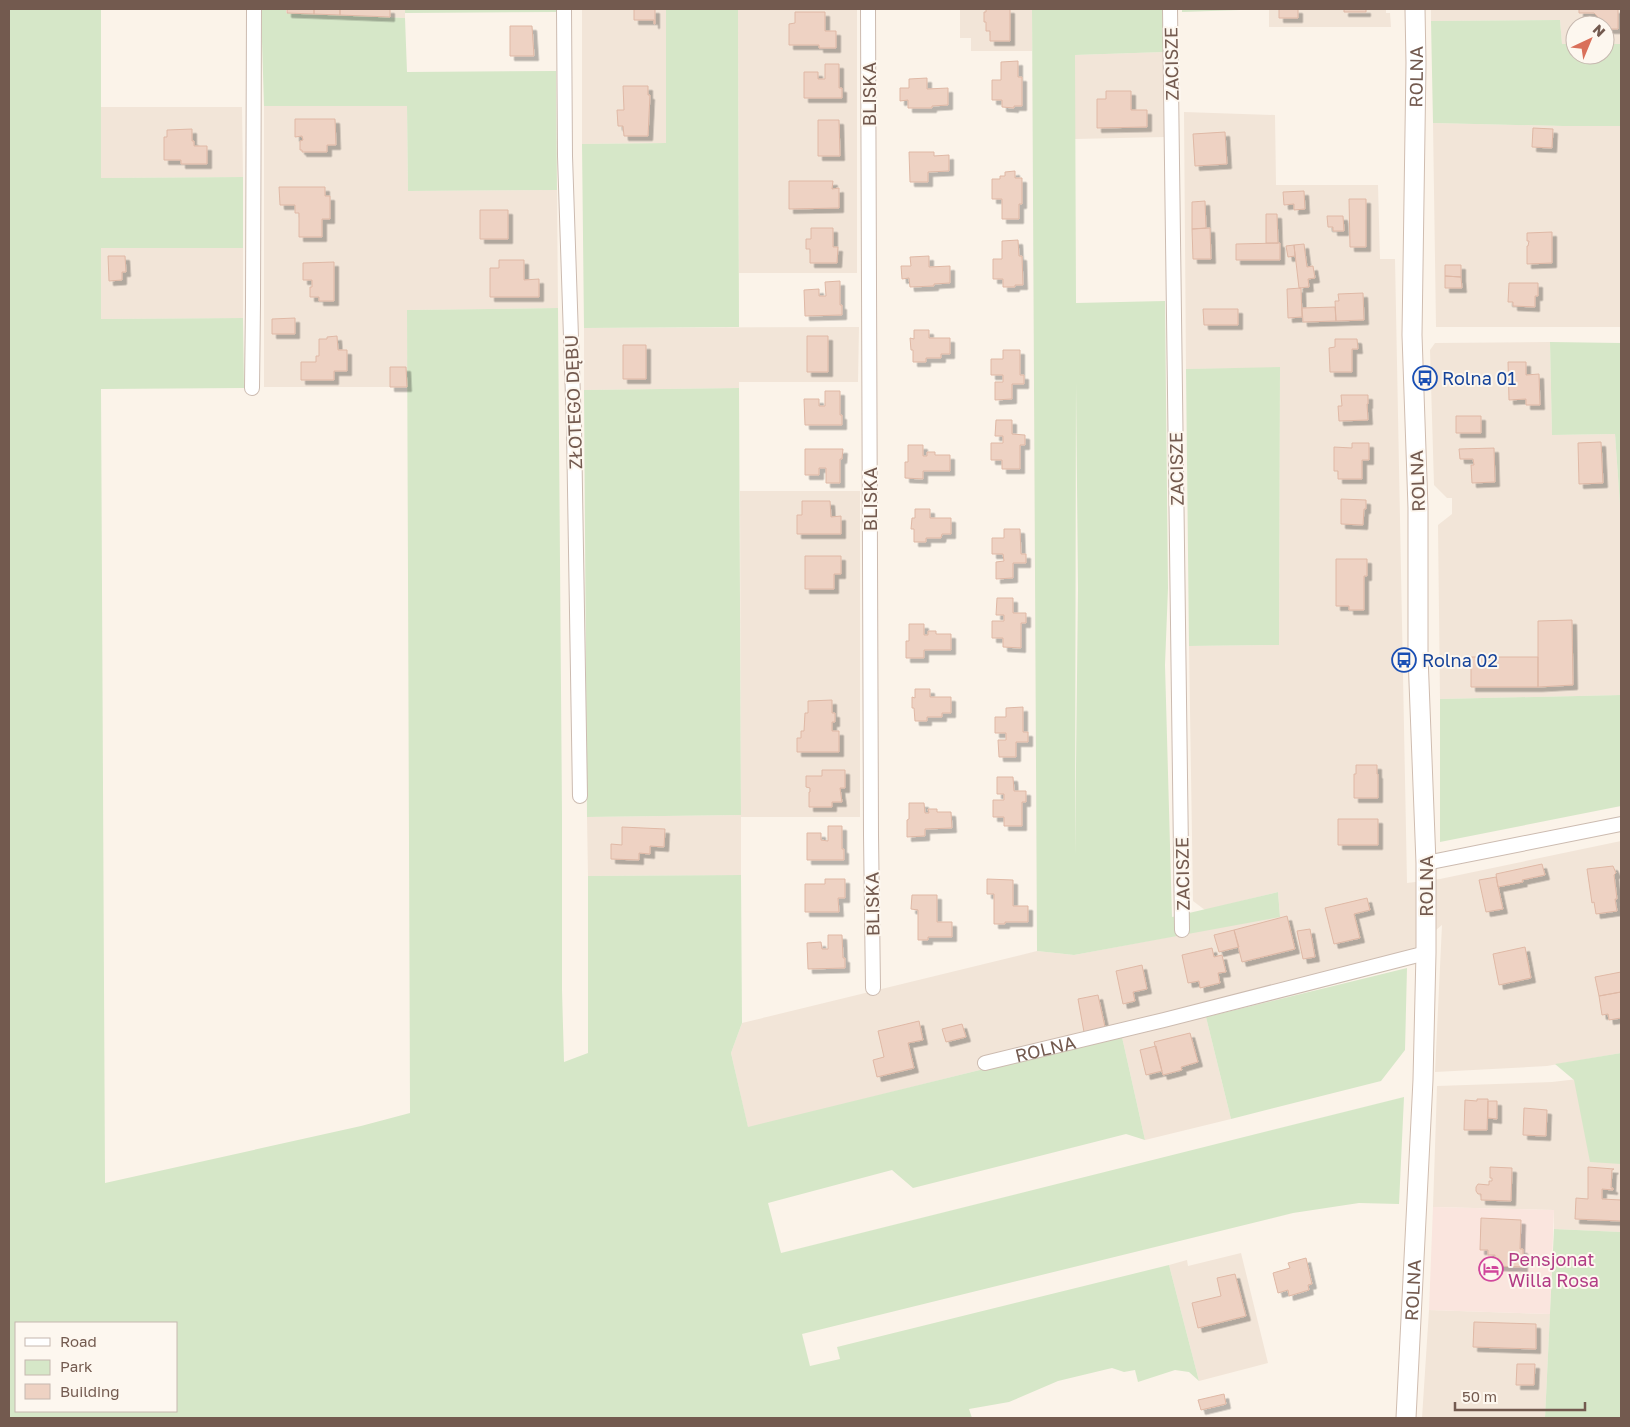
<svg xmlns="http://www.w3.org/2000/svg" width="1630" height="1427" viewBox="0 0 1630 1427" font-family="'Golos Text',sans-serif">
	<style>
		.residential { fill: #f2e5d8 }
		.commercial { fill: #fae5de }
		.green { fill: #d6e7c8; fill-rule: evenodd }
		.building { fill: #eed2c3; stroke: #dfb8a5; filter: url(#shadow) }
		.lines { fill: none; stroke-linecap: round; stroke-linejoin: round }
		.street-casing { stroke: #ccbbb0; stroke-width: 16 }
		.secondary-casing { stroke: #d0bdb0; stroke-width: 21 }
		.street { stroke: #fff; stroke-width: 14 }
		.secondary { stroke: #fff; stroke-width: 19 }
		.labels { text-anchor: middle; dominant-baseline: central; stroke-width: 4; stroke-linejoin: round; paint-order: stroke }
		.street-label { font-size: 18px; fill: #735a4f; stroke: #fdf7ef }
		.transit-label { font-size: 18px; fill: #164399; stroke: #fdf7ef; text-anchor: start }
		.hotel-label { font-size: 18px; fill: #b23c85; stroke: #fdf7ef; text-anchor: start }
	</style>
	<defs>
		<filter id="shadow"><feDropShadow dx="4.5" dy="4.5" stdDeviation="0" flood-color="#0004"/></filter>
	</defs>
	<rect width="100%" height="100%" fill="#fbf3e9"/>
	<path class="residential" d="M287 9H405V18L287 13Z
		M582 9H666V143L582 144Z
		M738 9H857V273H739Z
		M960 9H1032V51H971V38H960Z
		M1269 9H1386V13H1390L1391 27H1269Z
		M1431 9H1621V44H1605V25H1575V44L1562 45 1560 20 1431 21Z
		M1164 52 1165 137 1075 139V55Z
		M264 106H407L408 191 557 190 558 308 407 310 408 387H264Z
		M101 107H242L243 177 101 178Z
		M1184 112 1275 115 1276 185H1378L1380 259H1395L1407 883 1440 879 1621 841V1053L1547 1066 1435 1072 1442 925 1407 954 984 1069 748 1128 731 1053 742 1023 1037 951 1074 955 1280 916 1278 892 1205 910 1193 901 1189 646 1279 645 1280 368 1186 369Z
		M1433 123 1563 126H1621V327H1436Z
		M101 247 243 248V318L101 319Z
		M859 327 858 382H739V388L584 390V328Z
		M1550 342 1552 435 1615 434 1620 505H1621V695L1440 699 1438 525 1452 514V498H1447L1434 485 1430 350 1435 343Z
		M740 491H860V817H741V875L588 876 587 817 741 815Z
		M1206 1017 1231 1119 1145 1140 1122 1037Z
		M1621 1074V1232L1554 1229V1210L1433 1207 1437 1086 1552 1082Z
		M1241 1253 1268 1363 1199 1381 1169 1265 1187 1260 1188 1266Z
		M1429 1310 1550 1314 1545 1418H1422Z"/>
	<path class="commercial" d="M1433 1207 1554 1210 1550 1314 1429 1310Z"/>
	<path class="green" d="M9 9H101V178L243 177V248H101V319L243 318 244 388 101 389 105 1183 361 1126 410 1113 407 310 558 308 562 816V990L564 1062 588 1053V876L741 875 742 1023 731 1053 748 1127 984 1069 1122 1037 1145 1140 1126 1134 913 1188 892 1170 768 1203 781 1253 1404 1097 1399 1204 1359 1203 1293 1213 802 1334 810 1366 840 1359 837 1347 1169 1265 1199 1381 1189 1372 1175 1370 1138 1382 1135 1370 1124 1372 1112 1368 1058 1381 1009 1402 969 1409 972 1418H9ZM16 1323H176V1411H16Z
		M261 9H286V13L405 18 407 72 556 71 557 190 408 191 407 106H264Z
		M405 9H556V12L405 13Z
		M666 9H738L739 327 584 328 582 144 666 143Z
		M1032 9H1164V52L1075 55 1076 303 1165 301 1168 588 1165 665 1172 917 1278 892 1280 917 1074 955 1037 951ZM1076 381 1078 589 1075 856Z
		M1182 9H1269L1182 12Z
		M1560 20 1562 44H1575V55H1605V44H1621V126H1563L1433 123 1431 21Z
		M1550 342 1621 343V505H1620L1615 434 1552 435Z
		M1280 367 1279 645 1189 646 1186 369Z
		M739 388 741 815 587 817 584 390Z
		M1621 695V806L1440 842V699Z
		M1407 968 1405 1050 1381 1081 1231 1119 1206 1017Z
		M1621 1053V1164L1590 1162 1574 1080 1555 1064Z
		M1554 1229 1621 1232V1418H1545Z"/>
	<path class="building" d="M287 9H314V14L287 13Z
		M314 9H340V15L314 14Z
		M340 9H390V17L340 15Z
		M634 9H655V24H654V20H634Z
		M986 9H1010V41H990V31H986V22H984V12H986Z
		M1279 9H1298V18H1279Z
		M1344 9H1366V12H1344Z
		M1579 9H1618V29H1605V25H1598V17L1594 13H1579Z
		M795 12H825V31H836V48H819V45H789V24L795 23Z
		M510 26H532L534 56H510Z
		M1018 61V77H1022V106H1014V108L1002 107V100H992V80H1001V62Z
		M825 64H839V88H842V98H804V72H818V79H825Z
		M927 78V89L948 88V105L932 106V108H908V100L900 101V88H909V79Z
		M623 86H648V95H650L648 136H624L623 126H618L617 110H624Z
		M1106 91H1131V110H1147V127L1097 128V99H1106Z
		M295 119H335L336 145H327V152H302V150H300V141L303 140 302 136 295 137Z
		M818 120H839L840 156H818Z
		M1533 128 1553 129 1552 148 1532 147Z
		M192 129V141H194V146H207V164H181V160H164V137H167V130Z
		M1225 132 1227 164 1195 166 1193 134Z
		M909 152H934V156L949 155V171L928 172V182H910Z
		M1015 171V178H1022V204H1019V219H1002V199H992V179H1000V176H1005V172Z
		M789 181H833L832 189 839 188V208L789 209Z
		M279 187H325V196H330V219H322V237H299V213H295V205H280Z
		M1304 191 1305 209 1294 210V204L1284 205 1283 192Z
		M1349 199H1366V247H1350Z
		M1205 201 1206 228 1192 229V202Z
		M480 210H508V239H480Z
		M1266 214H1277L1278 243H1266Z
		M1327 216H1343L1344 231H1333V227H1328Z
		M811 228H833V247H838L837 263H810V249H806V239H811Z
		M1210 228 1211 259H1193L1192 229Z
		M1552 232V263L1527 264V246H1528L1529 241H1527V233Z
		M1018 240 1019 256H1022L1023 285H1015V287H1003V279H993V259H1002V241Z
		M1280 243V260H1236V244Z
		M1304 244 1307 267 1313 266 1315 278 1308 279 1309 287 1299 288 1294 245Z
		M1294 245 1295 256 1288 257 1286 246Z
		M108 256H125L126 272H122V280L109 281Z
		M929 256V267L950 266V283L934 284V286L910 287 909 278 902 279 901 266H911L910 257Z
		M499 260H524V280L539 279V297H490V268H499Z
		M334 262V301H319V297H310V287H312V280H303V263Z
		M1445 265H1461V277L1445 276Z
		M1445 276 1461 277 1462 288H1445Z
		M840 281V305H842V315L805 316 804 290 819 289V296H826L825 282Z
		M1509 283H1538V296H1535V307L1513 306V302H1508Z
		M1301 288 1302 317 1288 318 1287 289Z
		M1363 293 1364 320 1336 321 1335 301H1339L1338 294Z
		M1335 307 1336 321 1303 322 1302 308Z
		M1203 309H1238V325H1204Z
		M295 318V334H272V319Z
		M914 330H929V338H950V354H941V358H926V362H913V350H911L910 338 914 339Z
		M337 336 338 350H347V371H334V380H301V362H316V356H319V339H327V337Z
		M807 336H828V372H807Z
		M1335 339H1357L1358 349H1352V372H1330L1329 348 1335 347Z
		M623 345H646V379H623Z
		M1003 350H1020V375H1024V384H1012V399L995 400V382H1003V375H991V359H1003Z
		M1508 362H1526V375L1539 374 1540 405H1526V399L1509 400Z
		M390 367H406L407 387H390Z
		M825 391H840V415H842V425H805L804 399H819V406H825Z
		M1341 395H1368V404H1367L1368 420 1339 421 1338 406H1342Z
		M1456 416H1481V433H1456Z
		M996 420H1012V434L1025 435V445H1020V469H1002V460H991V443H1003V436H995Z
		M1601 442 1603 483 1579 484 1578 443Z
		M1352 443H1369V460H1362V479H1338V471H1334V447L1352 448Z
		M908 445H923V456H927V452H935V455H950V471H923V479L905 478V462H908Z
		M1494 448 1495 482 1472 483 1471 465H1474L1473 459H1460L1459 449Z
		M805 449H843L842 459H840V483H826V468H819V475H805Z
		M1341 499 1366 500V509H1364L1363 525 1341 524Z
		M802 501H830L831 517 841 516V534H797V515H802Z
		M915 509H930V518H951V534H942L941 538H926V542H914V529H911L912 518H915Z
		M1004 529H1020L1021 554H1026V563H1013V578L996 579V562L1004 561 1003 554H992V538H1004Z
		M805 556H841V574H834V589H805Z
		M1336 559H1367V576H1364V610H1349V606H1336Z
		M997 598H1013V613H1026V623H1021V648L1003 647V638H992V621H1004V615H996Z
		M1572 620 1573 685 1538 687V621Z
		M909 624H924V635H928V631H936V634H951V650H924V658H906V641H909Z
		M1471 657H1538V687H1471Z
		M915 689H930V697H951V713H942V717H927V721H915L914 708H912V697L915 698Z
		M832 700V713H835V722H832V731H839V752H797V738H801V731H804L805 713H808V701Z
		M1023 707V732H1028V742H1016V757H999L998 740H1006V733H995V717H1006V708Z
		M1356 765H1377V774H1378V798H1354V774H1356Z
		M822 770H845V788H840L842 802H832V807H809V792H810V788L806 787V776H822Z
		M997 777H1013L1014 791H1026V802H1022V826H1004V817H993V800H1004V794H997Z
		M909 803H924L925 813H929L928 809H937V812H951L952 828 925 829V836L907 837V820L909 819Z
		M1338 819H1378V845H1338Z
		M828 826H842V849H844V860H807V833H821V840L828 841Z
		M622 827 665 829 664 847 650 846V854L639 853V860L611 859V844L622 845Z
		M1542 864 1545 875 1522 880 1523 882 1498 887 1496 874Z
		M1613 866 1616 873 1614 875 1617 899H1615L1617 911 1596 914 1594 902 1592 903 1587 869Z
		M1496 877 1503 909 1486 912 1479 880Z
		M825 879H845V898H838L839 912H805V884H825Z
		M987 879 1013 880V906H1028V922H1005V924H994V894H987Z
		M912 895H937V922H952V937H928V940H918V910L911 909Z
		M1367 898 1370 910 1354 914 1360 938 1334 944 1325 908Z
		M1287 916 1295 949 1242 962 1234 930Z
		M1310 929 1315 957 1303 959 1297 931Z
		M1234 930 1239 947 1219 952 1214 935Z
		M828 935H842L843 958H845V968L808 969 807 943 821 942 822 949H828Z
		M1525 947 1531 978 1499 985 1493 954Z
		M1212 948 1214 957 1222 955 1226 972 1218 973 1220 983 1200 988 1199 981 1188 983 1182 955Z
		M1142 965 1147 989 1133 992 1135 1001 1123 1004 1116 971Z
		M1621 972V992L1599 996 1595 977Z
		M1621 992V1018L1609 1020 1608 1014 1602 1015 1599 996Z
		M1098 995 1105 1027 1084 1032 1078 999Z
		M919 1021 923 1040 908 1043 914 1068 877 1077 873 1060 884 1057 878 1031Z
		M962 1024 966 1037 946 1042 942 1029Z
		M1190 1033 1198 1062 1181 1067 1182 1070 1163 1075 1154 1042Z
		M1156 1046 1162 1071 1146 1075 1140 1050Z
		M1477 1099H1488L1487 1130H1464L1465 1100 1477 1101Z
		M1488 1101H1497V1119L1488 1118Z
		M1524 1108 1547 1110 1546 1136 1523 1135Z
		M1490 1167 1512 1168 1511 1201 1481 1200V1194H1478L1476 1191V1187L1478 1184 1489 1185V1181H1492V1178H1490Z
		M1588 1167 1614 1169 1612 1170 1611 1188H1613V1190L1602 1189V1199L1621 1200V1221L1575 1219 1576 1198 1588 1199Z
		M1481 1218 1521 1220 1520 1249H1523V1267L1495 1266V1255H1488V1250H1480Z
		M1306 1258 1312 1284 1308 1285 1309 1290 1289 1296 1288 1290 1278 1293 1273 1273 1290 1268 1288 1263Z
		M1235 1274 1246 1316 1198 1328 1192 1303 1221 1296 1217 1278Z
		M1474 1322 1536 1324V1349L1473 1347Z
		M1517 1364H1535L1534 1385H1516Z
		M1224 1394 1226 1404 1201 1410 1198 1400Z"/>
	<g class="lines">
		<g class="street-casing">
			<g id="street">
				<path d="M564 9 565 156 574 428 580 796"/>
				<path d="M868 9 871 835 873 988"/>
				<path d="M1170 9 1182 930"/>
				<path d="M252 388 253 303 254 9"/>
				<path d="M1426 863 1621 824"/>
				<path id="s1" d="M985 1063 1164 1020 1426 953"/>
			</g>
		</g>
		<g class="secondary-casing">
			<g id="secondary">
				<path id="s2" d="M1406 1418 1423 1080 1426 953V863L1418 656V508L1412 335 1416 63 1415 9"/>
			</g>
		</g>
		<use href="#street" class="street"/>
		<use href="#secondary" class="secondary"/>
	</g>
	<defs>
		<g id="bus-ring" transform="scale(1.25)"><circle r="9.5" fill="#fdf7ef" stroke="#1a4fb4" stroke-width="1.5"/><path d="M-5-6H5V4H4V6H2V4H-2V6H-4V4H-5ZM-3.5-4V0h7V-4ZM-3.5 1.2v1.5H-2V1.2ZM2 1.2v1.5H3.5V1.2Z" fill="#1a4fb4"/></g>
		<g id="hotel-ring" transform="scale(1.25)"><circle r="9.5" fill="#fdf7ef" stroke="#d1479c" stroke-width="1.5"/><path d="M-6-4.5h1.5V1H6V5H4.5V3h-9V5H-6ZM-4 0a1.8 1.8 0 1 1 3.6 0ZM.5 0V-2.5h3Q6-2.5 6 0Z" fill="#d1479c"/></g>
	</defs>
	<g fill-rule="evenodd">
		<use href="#bus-ring" x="1425" y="378"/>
		<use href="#bus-ring" x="1404" y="660"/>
		<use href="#hotel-ring" x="1491" y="1269"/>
	</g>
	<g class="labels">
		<g class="street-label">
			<text transform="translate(1171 64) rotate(-91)">ZACISZE</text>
			<text stroke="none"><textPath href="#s2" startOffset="1342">ROLNA</textPath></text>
			<text transform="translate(869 94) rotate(-90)">BLISKA</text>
			<text transform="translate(573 402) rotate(-92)">ZŁOTEGO DĘBU</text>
			<text transform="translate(1176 469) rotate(-91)">ZACISZE</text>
			<text transform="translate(1417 481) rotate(-92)">ROLNA</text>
			<text transform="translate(870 499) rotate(-90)">BLISKA</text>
			<text transform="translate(1182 874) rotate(-91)">ZACISZE</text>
			<text transform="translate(1426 886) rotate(-90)">ROLNA</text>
			<text transform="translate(872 904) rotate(-91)">BLISKA</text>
			<text stroke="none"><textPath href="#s1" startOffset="62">ROLNA</textPath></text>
			<text stroke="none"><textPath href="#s2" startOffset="128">ROLNA</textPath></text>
		</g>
		<g class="transit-label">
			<text x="1442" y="378">Rolna 01</text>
			<text x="1422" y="660">Rolna 02</text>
		</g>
		<g class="hotel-label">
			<text x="1508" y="1259">Pensjonat<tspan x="1508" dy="21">Willa Rosa</tspan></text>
		</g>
	</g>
	<rect width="1630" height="1427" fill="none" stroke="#735a4f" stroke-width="20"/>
	<rect x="15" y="1322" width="162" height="90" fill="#fdf7ef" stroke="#c6b8af"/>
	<rect x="25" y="1338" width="25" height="8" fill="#ffffff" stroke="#c6b8af"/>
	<text x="60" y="1347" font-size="15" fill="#735a4f">Road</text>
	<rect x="25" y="1360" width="25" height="15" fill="#d6e7c8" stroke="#c6b8af"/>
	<text x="60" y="1372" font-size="15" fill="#735a4f">Park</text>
	<rect x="25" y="1384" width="25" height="15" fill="#eed2c3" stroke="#c6b8af"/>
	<text x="60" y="1397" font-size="15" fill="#735a4f">Building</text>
	<g transform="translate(1590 40) rotate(44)"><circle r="24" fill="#fdf7ef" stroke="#c6b8af"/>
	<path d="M0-4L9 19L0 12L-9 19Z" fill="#d9705a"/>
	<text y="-8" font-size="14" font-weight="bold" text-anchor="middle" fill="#735a4f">N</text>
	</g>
	<path d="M1455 1402v8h130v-8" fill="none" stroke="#735a4f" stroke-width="2.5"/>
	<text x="1462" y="1402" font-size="15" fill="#735a4f" stroke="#fdf7ef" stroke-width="4" paint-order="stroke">50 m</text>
</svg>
